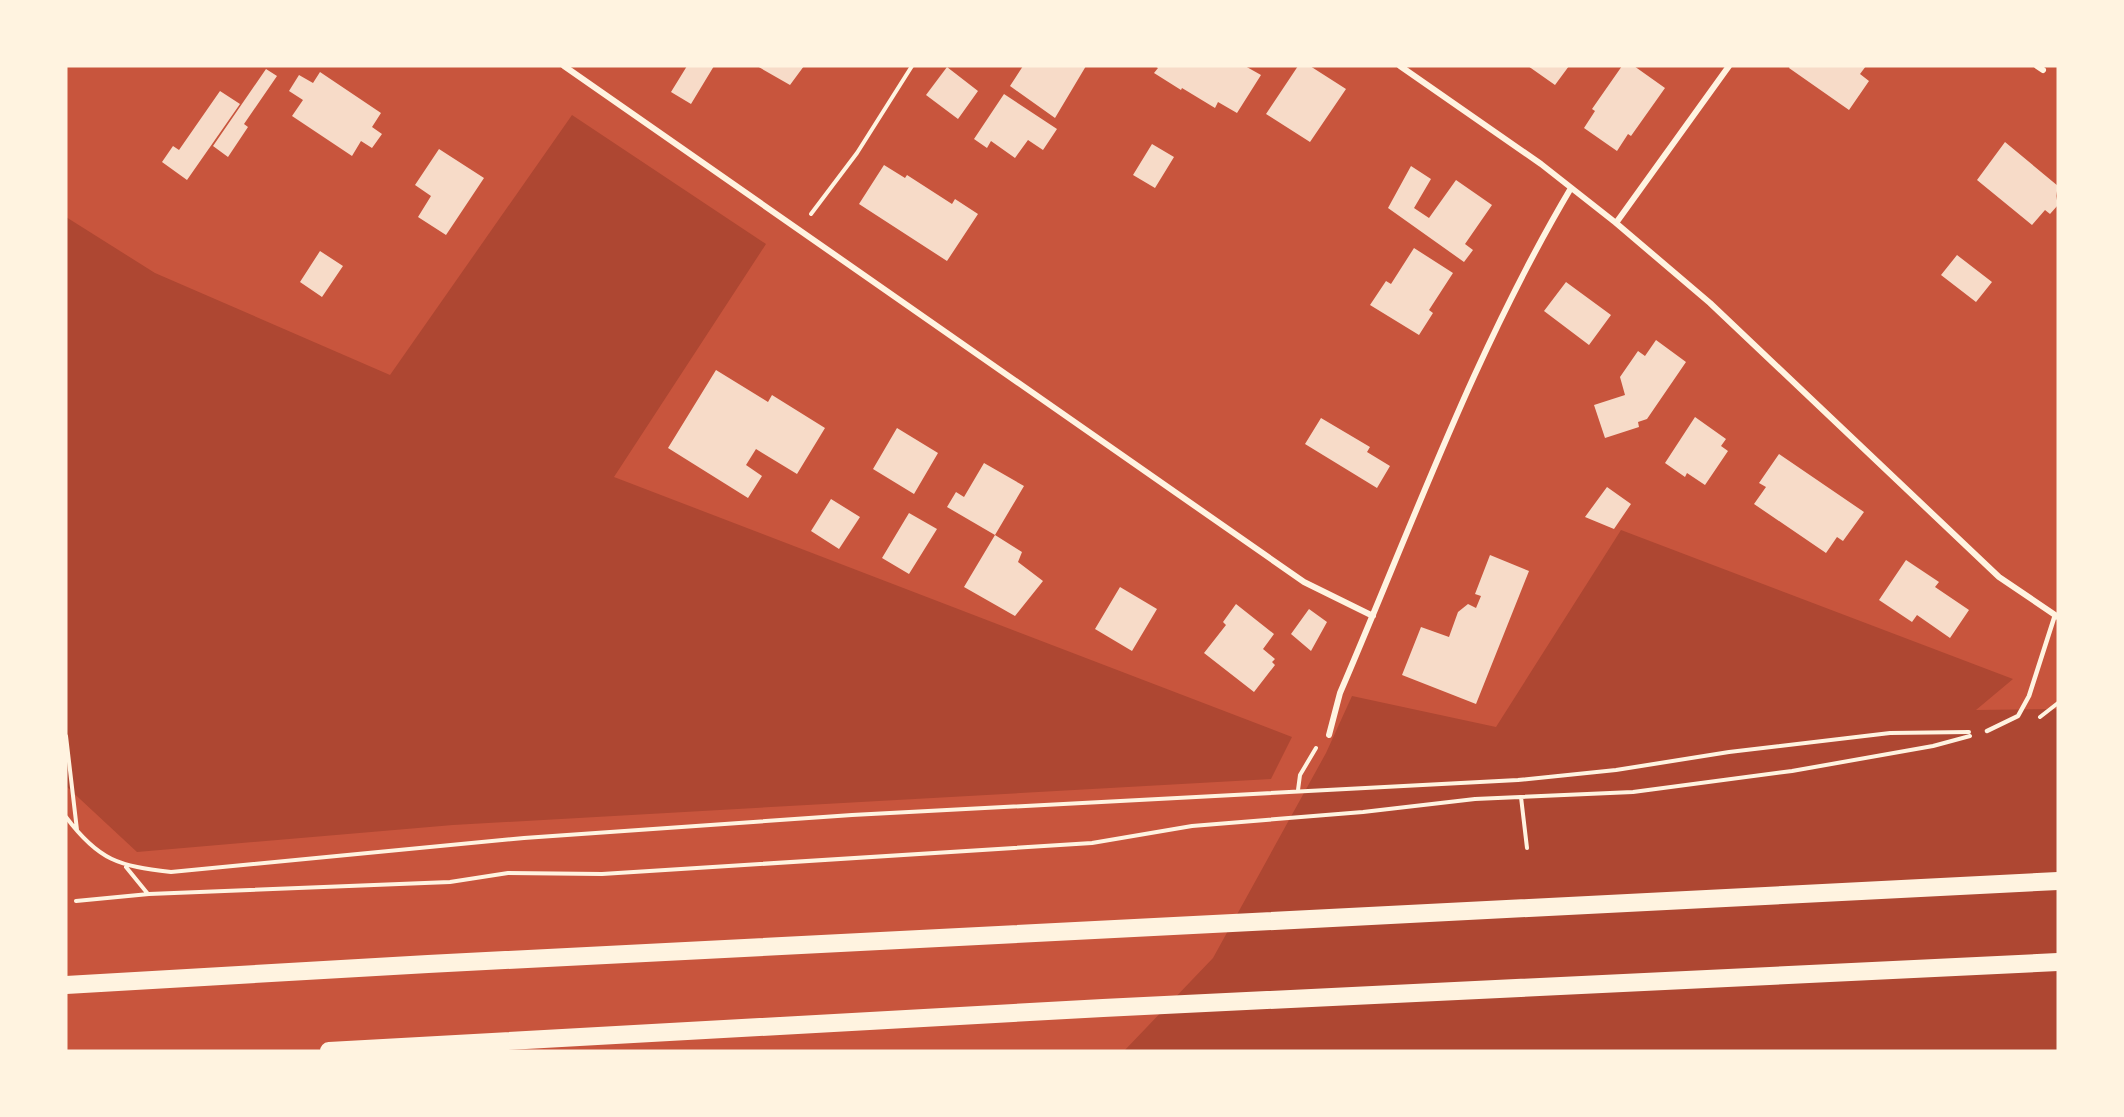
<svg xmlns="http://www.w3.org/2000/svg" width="2124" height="1117" viewBox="0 0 2124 1117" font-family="Rubik,sans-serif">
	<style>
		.green { fill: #ae4732 }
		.building { fill: #f7dbc8 }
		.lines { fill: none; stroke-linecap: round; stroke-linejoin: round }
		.path { stroke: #fff3e0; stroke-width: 4 }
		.service { stroke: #fff3e0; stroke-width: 4.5 }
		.minor { stroke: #fff3e0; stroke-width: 6 }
		.motorway { stroke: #fff3e0; stroke-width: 18 }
	</style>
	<rect width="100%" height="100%" fill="#c8553d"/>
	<path class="green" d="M572 115 766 244 614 477 1292 737 1271 779 453 825 137 852 66 786V217L155 273 390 375Z
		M1621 530 2013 679 1976 710 2058 709V1051H1124L1213 958 1326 753 1352 696 1496 727Z"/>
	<path class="building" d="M687 66H714L691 104 671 92Z
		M757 66H804L790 85Z
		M1023 66H1086L1055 118 1010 86Z
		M1155 66H1245L1261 75 1237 113 1218 102 1215 108 1182 88 1181 90 1154 73 1158 68Z
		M1298 66H1310L1346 89 1310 142 1266 114Z
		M1528 66H1569L1555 85Z
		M1622 66H1634L1665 88 1631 136 1628 134 1617 151 1584 128 1595 111 1592 109Z
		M1790 66H1866L1860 74 1869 81 1849 110 1789 68Z
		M947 67 978 91 958 119 926 95Z
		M266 69 277 76 244 124 248 127 228 157 213 146Z
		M320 72 381 113 372 127 382 134 372 148 361 141 352 156 292 116 303 100 289 91 299 75 313 83Z
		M220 91 240 104 187 180 162 162 173 146 179 150Z
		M1004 94 1057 129 1043 150 1028 140 1015 158 991 141 987 148 974 139Z
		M2005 142 2058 186 2056 196 2058 205 2050 214 2045 210 2032 225 1977 180Z
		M1152 144 1174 157 1155 188 1133 175Z
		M439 149 484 178 446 235 418 217 431 196 415 185Z
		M884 165 905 178 907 175 952 204 955 199 978 214 947 261 859 204Z
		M1411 166 1431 179 1414 208 1429 218 1456 180 1492 205 1465 244 1473 250 1464 262 1388 208Z
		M1414 248 1453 273 1429 310 1433 313 1419 335 1370 305 1386 281 1391 284Z
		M320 251 343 266 322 297 300 282Z
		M1957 255 1992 282 1976 302 1941 275Z
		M1566 282 1611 315 1589 345 1544 311Z
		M1656 340 1686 362 1647 419 1638 422 1639 427 1605 438 1594 405 1625 395 1620 377 1638 351 1645 356Z
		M716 370 768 402 772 395 825 428 797 474 756 449 746 465 762 476 748 498 668 448Z
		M1695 417 1726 439 1721 446 1728 451 1705 485 1687 473 1685 477 1665 463Z
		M1321 418 1370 447 1367 452 1390 466 1377 488 1305 444Z
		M897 428 938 453 914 494 873 469Z
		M1779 454 1864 512 1843 541 1837 537 1826 553 1754 504 1766 487 1759 483Z
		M984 463 1024 486 995 535 947 507 956 492 964 497Z
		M1607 487 1631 504 1614 529 1585 517Z
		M831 499 860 517 839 549 811 531Z
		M909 513 937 529 909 574 882 558Z
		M995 535 1022 552 1018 562 1043 581 1015 616 964 587Z
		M1490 555 1529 571 1476 704 1402 675 1421 627 1449 637 1458 612 1468 604 1476 608 1481 596 1475 594Z
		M1906 560 1939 582 1935 587 1969 610 1950 638 1917 615 1912 622 1879 600Z
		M1120 587 1157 609 1132 651 1095 629Z
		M1236 604 1274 634 1263 649 1275 659 1272 662 1275 665 1254 692 1204 653 1226 625 1223 622Z
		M1309 609 1327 622 1311 651 1291 634Z"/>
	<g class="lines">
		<path class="path" d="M811 214 857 153 912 66
			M2040 717 2058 703
			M66 736 77 830
			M1298 790 1300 775 1316 748
			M1521 797 1527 848
			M66 817C99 861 119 866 171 872L524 838 852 815 1518 780 1616 770 1729 752 1890 733 1969 732
			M126 867 148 894
			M76 901 149 894 450 882 508 873 602 874 1092 843 1192 826 1363 812 1475 799 1633 792 1792 771 1933 746 1970 736"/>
		<path class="service" d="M1987 731 2018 716 2029 696 2055 615"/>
		<path class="minor" d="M564 66 1304 582 1373 616
			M1400 66 1541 164 1616 223 1710 303 1999 577 2058 617
			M2037 66 2043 70
			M1616 223 1729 66
			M1329 735 1340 693C1413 523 1476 348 1571 188"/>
		<path class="motorway" d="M66 985 428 964 2058 881
			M329 1051 1103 1008 2058 962"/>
	</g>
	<rect width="2124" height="1117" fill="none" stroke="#fff3e0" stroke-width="135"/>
</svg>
